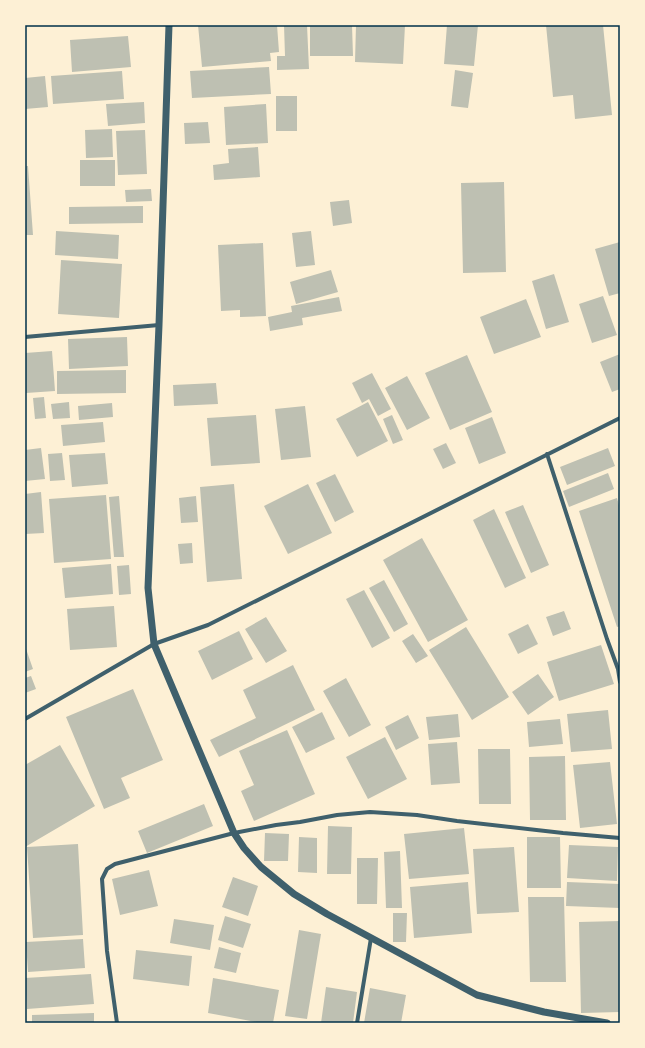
<svg xmlns="http://www.w3.org/2000/svg" width="645" height="1048" viewBox="0 0 645 1048" font-family="'Work Sans',sans-serif">
	<style>
		.building { fill: #bec0b2 }
		.lines { fill: none; stroke-linecap: round; stroke-linejoin: round }
		.minor { stroke: #3f606c; stroke-width: 4 }
		.tertiary { stroke: #3f606c; stroke-width: 7 }
		.neatline { fill: none; stroke: #003049; stroke-width: 1.5 }
	</style>
	<rect width="100%" height="100%" fill="#fdf0d5"/>
	<path class="building" d="M198 25H277L279 52 270 53 271 61 202 67Z
		M284 25H307L309 69 277 70V56H285Z
		M310 25H352L353 56H310Z
		M356 25H405L403 64 355 62Z
		M447 25H478L474 66 444 64Z
		M546 25H603L612 115 575 119 573 95 553 97Z
		M128 36 131 67 72 72 70 40Z
		M269 67 271 94 192 98 190 71Z
		M455 70 473 73 468 108 451 106Z
		M122 71 124 99 53 104 51 76Z
		M45 76 48 107 25 109V78Z
		M276 96H297V131H276Z
		M144 102 145 123 108 126 106 104Z
		M266 104 268 143 226 145 224 107Z
		M208 122 210 143 185 144 184 123Z
		M112 129 113 157 86 158 85 130Z
		M145 130 147 174 118 175 116 131Z
		M258 147 260 177 214 180 213 165 229 163 228 149Z
		M80 160H115V186H80Z
		M25 166H28L33 235H25Z
		M504 182 506 272 463 273 461 183Z
		M151 189 152 201 126 202 125 190Z
		M349 200 352 223 333 226 330 202Z
		M143 206V223L69 224V207Z
		M56 231 119 235 118 259 55 255Z
		M311 231 315 265 296 267 292 233Z
		M620 242V293L609 296 595 249Z
		M263 243 266 316 240 317V310L221 311 218 245Z
		M61 260 122 264 119 318 58 314Z
		M331 270 338 292 296 304 290 282Z
		M554 274 569 322 546 329 532 281Z
		M603 296 617 335 592 343 579 304Z
		M339 297 342 311 302 318 303 325 270 331 268 317 292 312 291 306Z
		M526 299 541 337 494 354 480 317Z
		M127 337 128 366 69 369 68 339Z
		M52 351 55 391 26 393 25 353Z
		M620 354V389L612 392 600 362Z
		M467 355 492 412 450 430 425 373Z
		M126 370V393L57 394V371Z
		M372 373 391 409 378 416 369 399 362 403 352 383Z
		M407 376 430 418 407 430 385 388Z
		M216 383 218 404 174 406 173 385Z
		M44 397 46 418 35 419 33 398Z
		M69 402 70 418 53 419 51 404Z
		M368 402 388 441 357 457 336 419Z
		M112 403 113 417 79 420 78 406Z
		M305 406 311 457 281 460 275 409Z
		M256 415 260 463 211 466 207 418Z
		M392 415 403 440 393 444 383 419Z
		M492 417 506 453 479 464 465 428Z
		M103 422 105 442 63 446 61 425Z
		M446 443 456 463 443 469 433 449Z
		M41 448 45 479 25 481V450Z
		M608 448 615 466 567 485 560 467Z
		M62 453 65 480 50 481 48 454Z
		M105 453 108 484 72 487 69 455Z
		M608 473 614 489 569 507 563 491Z
		M335 474 354 512 335 522 316 483Z
		M234 484 242 579 207 582 200 487Z
		M308 484 332 533 288 554 264 506Z
		M41 492 44 533 25 534V494Z
		M106 495 111 559 54 563 49 499Z
		M119 496 124 557H114L109 497Z
		M196 496 198 522 181 523 179 498Z
		M617 498 620 509V626L617 627 579 511Z
		M523 505 549 565 531 573 505 512Z
		M494 509 526 578 505 588 473 520Z
		M422 538 468 620 428 642 383 560Z
		M192 543 193 563 180 564 178 544Z
		M111 564 113 594 65 598 62 568Z
		M129 565 131 594 119 595 117 566Z
		M384 580 408 624 394 632 369 588Z
		M364 590 390 638 372 648 346 599Z
		M114 606 117 647 70 650 67 609Z
		M564 611 571 629 553 636 546 617Z
		M266 617 287 651 266 663 245 629Z
		M528 624 538 644 518 654 508 634Z
		M466 627 509 697 472 720 429 650Z
		M239 631 253 659 212 680 198 651Z
		M413 634 428 656 416 663 402 641Z
		M601 645 614 684 559 701 547 662Z
		M25 646 33 669 25 672Z
		M293 665 315 710 219 757 210 740 256 718 243 690Z
		M538 674 554 697 528 715 512 692Z
		M31 676 36 689 25 693V678Z
		M346 678 371 725 349 737 323 691Z
		M133 689 163 760 121 778 130 798 104 809 66 717Z
		M608 710 612 749 571 752 567 714Z
		M322 712 335 739 306 753 292 727Z
		M458 714 460 737 429 740 426 717Z
		M408 715 419 738 396 750 385 727Z
		M560 719 563 744 529 747 527 722Z
		M287 730 315 794 254 821 241 791 254 785 239 751Z
		M385 737 407 779 368 799 346 757Z
		M457 742 460 783 431 785 428 744Z
		M60 745 95 806 25 847V765Z
		M478 749H510L511 804H479Z
		M565 756 566 820H530L529 757Z
		M610 762 617 824 580 828 573 765Z
		M204 804 213 826 147 853 138 831Z
		M328 826 352 827 351 874H327Z
		M464 828 469 874 409 879 404 834Z
		M265 833 289 834 288 861H264Z
		M299 837 317 838V873L298 872Z
		M527 837H560L561 888H527Z
		M78 844 83 935 33 938 27 847Z
		M569 845 618 847 617 881 567 878Z
		M514 847 519 912 477 914 473 849Z
		M400 851 402 908H386L384 852Z
		M357 858H378L377 904H357Z
		M149 870 158 906 120 915 112 879Z
		M233 877 258 886 248 916 222 907Z
		M468 882 472 933 414 938 410 887Z
		M567 882 620 884V908L566 906Z
		M528 897H564L566 982H530Z
		M393 913H407L406 942H393Z
		M225 916 251 924 243 948 218 940Z
		M174 919 214 925 210 950 170 943Z
		M620 921V1012L581 1013 579 922Z
		M299 930 321 934 307 1019 285 1016Z
		M83 939 85 968 28 972 26 942Z
		M219 947 241 953 236 973 214 968Z
		M136 950 192 956 189 986 133 979Z
		M91 974 94 1004 27 1009 25 978Z
		M213 978 279 990 273 1023H262L208 1013Z
		M326 987 357 992 353 1023H321Z
		M370 988 406 995 401 1023H364Z
		M94 1013V1023H32V1015Z"/>
	<g class="lines">
		<path class="minor" d="M25 337 159 325
			M547 454 607 639 618 669 620 682
			M25 719 154 644 208 625 620 418
			M117 1023 107 951 102 879 107 869 115 864 234 833 276 825 300 822 337 815 370 812 417 815 457 821 563 833 620 838
			M357 1023 371 938"/>
		<path class="tertiary" d="M169 25 159 325 148 588 154 644 234 833 244 848 261 867 294 894 327 914 477 995 544 1012 607 1023"/>
	</g>
	<rect width="645" height="1048" fill="none" stroke="#fdf0d5" stroke-width="52"/>
	<rect x="26" y="26" width="593" height="996" class="neatline"/>
</svg>
